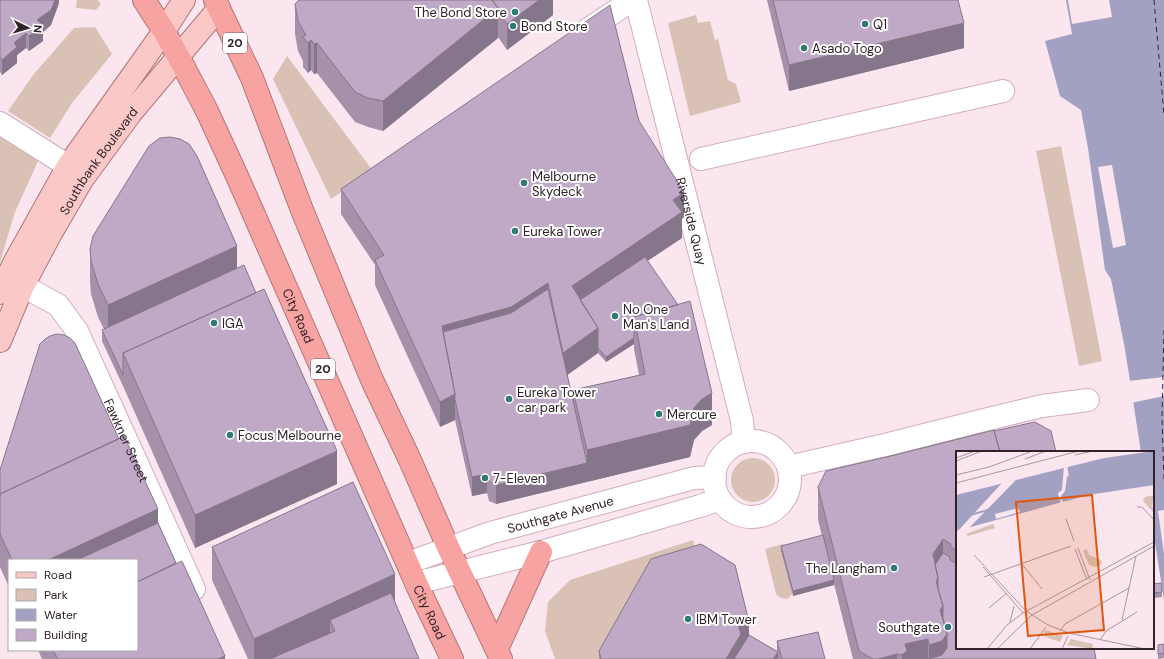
<svg xmlns="http://www.w3.org/2000/svg" width="1164" height="659" viewBox="0 0 1164 659" font-family="'DM Sans',sans-serif">
	<style>
		.green { fill: #d9c2b5 }
		.water { fill: #a2a1c2 }
		.pier { fill: #fbe5ef }
		.lines { fill: none; stroke-linecap: round; stroke-linejoin: round }
		.ferry { stroke: #29224f; stroke-width: 1; stroke-dasharray: 5 4; stroke-linecap: butt }
		.minor-casing { stroke: #d1aebd; stroke-width: 24 }
		.major-casing { stroke: #b17677; stroke-width: 24 }
		.highway-casing { stroke: #b17677; stroke-width: 24 }
		.minor { stroke: #fff; stroke-width: 22 }
		.major { stroke: #fac8c7; stroke-width: 22 }
		.highway { stroke: #f7a3a1; stroke-width: 22 }
		.wall { fill: #a591aa; fill-rule: evenodd }
		.shaded-wall { fill: #86768b }
		.building { fill: #c0a9c6; stroke: #86768b }
		.poi-dot { fill: #2f7976; stroke: #fff; stroke-width: 1.5 }
		.labels { text-anchor: middle; dominant-baseline: central; stroke-width: 4; stroke-linejoin: round; paint-order: stroke }
		.shield { fill: #fff; stroke: #6d6468; stroke-width: 1 }
		.shield-label { font-size: 12px; font-weight: bold; fill: #2f2228 }
		.poi-label { font-size: 13px; fill: #2f2228; stroke: #fff; text-anchor: start }
		.street-label { font-size: 13px; fill: #2f2228; stroke: #fff }
		.inset-river { fill: none; stroke: #a2a1c2; stroke-width: 2 }
		.inset-road { fill: none; stroke: #a9979f; stroke-width: 1 }
		.view { fill: #df560d; fill-opacity: 0.15; stroke: #df560d; stroke-width: 2 }
		.inset-edge { fill: none; stroke: #2f2228; stroke-width: 2 }
	</style>
	<rect width="100%" height="100%" fill="#fbe5ef"/>
	<path class="green" d="M77 0H98L101 4 96 10 76 8Z
		M696 15 698 23 710 21 715 40 718 39 728 80 736 84 741 102 690 116 668 23Z
		M95 27 112 54 72 103 50 138 8 111 33 75 74 28Z
		M287 56 373 171 331 199 273 79Z
		M0 135 39 159 15 212 0 262Z
		M1061 146 1102 361 1079 366 1036 151Z
		M731 480a22 22 0 1 1 44 0a22 22 0 1 1-44 0Z
		M693 540 701 577 613 659H555L545 631 548 602 570 580Z
		M783 544 794 589C791 600 784 602 776 594L765 549Z"/>
	<path class="water" d="M1066 0H1164V600L1153 530V452H1141L1125 349 1111 279 1105 270 1088 148 1081 110 1060 96 1045 41 1072 34Z"/>
	<path class="pier" d="M1068 0H1109L1112 17 1072 24Z
		M1112 165 1126 245 1113 248 1098 167Z
		M1164 377V396L1131 403 1128 381Z
		M1164 510V554L1158 511Z"/>
	<g class="lines">
		<path class="ferry" d="M1154 0 1164 115
			M1164 330 1162 418 1164 479"/>
		<g class="minor-casing">
			<g id="minor">
				<path id="s1" d="M636 0 742 421 744 442"/>
				<path d="M587 30 632 0"/>
				<path d="M0 123 68 166"/>
				<path d="M701 159 1003 91"/>
				<path id="s2" d="M23 286 58 305 77 331 194 589"/>
				<circle cx="752" cy="479" r="38"/>
				<path d="M788 467 885 445 980 421 1042 406 1088 400"/>
				<path id="s3" d="M408 563 490 533 694 478 715 477"/>
				<path d="M416 583 541 552 700 506 720 499"/>
			</g>
		</g>
		<g class="major-casing">
			<g id="major">
				<path d="M0 293 14 263 68 166 164 31 184 0"/>
				<path id="s4" d="M0 341 23 286 50 235 82 180 131 113 219 8"/>
			</g>
		</g>
		<g class="highway-casing">
			<g id="highway">
				<path id="s5" d="M144 0 164 31 178 56 207 111 237 176 416 583 452 659"/>
				<path d="M215 0 252 78 302 210 372 380 410 460 448 547 501 659"/>
				<path d="M497 649 541 552"/>
			</g>
		</g>
		<use href="#minor" class="minor"/>
		<use href="#major" class="major"/>
		<use href="#highway" class="highway"/>
	</g>
	<path class="wall" d="M0 0H59V3L51 25 43 32V41L29 51 26 48 17 55V63L2 75 0 72Z
		M553 0V15L507 50 498 37V38L383 131 368 127 355 122 317 73 314 74 311 70 308 73 303 67V61L298 51 295 34V4Z
		M767 0H958L964 48 789 91Z
		M341 189 684 217 682 219V238L647 261 712 425 702 431 694 440 690 457 496 504 489 501 487 493 472 496 455 420 440 427 375 285V265L341 214ZM634 344V349L639 375 573 390V402L567 375 598 353 606 362Z
		M90 249 237 268 337 484 195 548 123 386 102 341V330L104 329 98 317 91 294 90 282Z
		M957 452V648L1096 659H853L834 584V585L793 596 781 551V546L822 536 818 520V487Z
		M0 470 158 523 176 563 225 659H42L38 650H137V560H9V587L0 567Z
		M212 547 395 602 419 659H248L212 580Z
		M1153 584 1162 592V597L1153 598Z
		M749 635 777 651V641L825 659H778V658V659H599V651Z
		M1164 644V658L1158 659V645Z"/>
	<path class="shaded-wall" d="M55 0H59V3L51 25 43 32V41L29 51V36L37 20Z
		M539 0H553V15L507 50V24Z
		M498 8V38L383 131V101Z
		M964 23V48L789 91V65Z
		M26 33V48L17 55V63L2 75V60L14 43Z
		M311 40V70L308 73V43Z
		M317 43V73L314 74V44Z
		M684 192V217L682 219V238L574 310 572 286 673 200Z
		M237 246V279L108 338V305Z
		M548 283V308L442 332V326Z
		M598 328V353L563 378V353Z
		M634 338V344L606 362V357Z
		M712 393V425L702 431 694 440 690 457 496 504V485L587 463V450L694 408 702 399Z
		M455 394V420L440 427V402Z
		M337 451V484L195 548V515Z
		M487 474V493L472 496V477Z
		M158 509V542L119 560H48Z
		M943 539V572L938 603 933 554Z
		M395 574V607L335 631 330 620V637L283 659H254V639Z
		M834 580V585L793 596V591Z
		M943 606V632L940 610Z
		M749 622V655L741 659H726L738 624Z
		M947 634V659H929V645Z
		M928 639V659H902V655L905 644Z
		M778 652V659H773Z
		M897 654V659H878Z
		M225 656V659H218Z"/>
	<path class="building" d="M0 0H55L51 10 37 20 43 25 29 36 26 33 14 43 17 47 2 60 0 57Z
		M299 0H492L498 8 383 101 368 98 355 92 317 43 314 44 311 40 308 43 303 37 306 35 298 21 295 4Z
		M492 0H539L507 24 498 12V8Z
		M773 0H958L964 23 789 65Z
		M610 5 639 121 684 192 673 200 682 212 572 286 598 328 563 353 548 283 511 307 442 326 455 394 440 402 375 260 384 255 341 189Z
		M170 137 180 139 189 144 197 156 237 246 108 305 98 284 91 261 90 249 93 236 149 146 160 138Z
		M645 257 678 305 634 317V338L606 357 598 348V328L580 300Z
		M244 265 256 293 123 353V375L102 330Z
		M264 289 337 451 195 515 123 353Z
		M548 289 587 463 496 485 489 481 487 474 472 477 455 400V394L443 332 511 313Z
		M690 301 712 393 702 399 694 408 690 425 587 450 573 390 645 374 634 317Z
		M57 334 64 335 70 338 75 343 119 439 0 494V470L40 344 45 339 50 336Z
		M1035 422 1051 431 1056 452H1000L994 431Z
		M994 430 1000 452H957V551L950 546 951 544 943 539 933 554 938 578 936 581 943 606 940 610 947 634 942 641 929 645 928 639 905 644 907 651 902 655 897 654 878 659H873L859 651 818 487 826 471 895 455Z
		M124 436 158 509 48 560H12L0 534V494Z
		M353 482 395 574 254 639 212 547Z
		M158 523 176 563 137 582V560H77Z
		M823 535 834 580 793 591 781 546Z
		M701 544 735 565 749 622 738 624 741 634 726 659H601L599 651 651 559Z
		M943 553 950 557V560L957 564V648H1094L1096 659H928L942 655 947 648V634L943 618V606L938 589V578L935 565Z
		M182 561 225 656 218 659H58L53 650H137V582Z
		M1161 583 1162 592 1153 593V584Z
		M391 593 419 659H270L335 631 330 620Z
		M818 632 825 659H782L777 641Z
		M749 635 778 652 773 659H734Z
		M1164 644V653L1158 654V645Z"/>
	<g class="poi-dot">
		<circle cx="515" cy="12" r="4"/>
		<circle cx="865" cy="24" r="4"/>
		<circle cx="513" cy="26" r="4"/>
		<circle cx="804" cy="48" r="4"/>
		<circle cx="524" cy="183" r="4"/>
		<circle cx="515" cy="231" r="4"/>
		<circle cx="615" cy="316" r="4"/>
		<circle cx="214" cy="323" r="4"/>
		<circle cx="509" cy="399" r="4"/>
		<circle cx="659" cy="414" r="4"/>
		<circle cx="230" cy="435" r="4"/>
		<circle cx="485" cy="478" r="4"/>
		<circle cx="894" cy="568" r="4"/>
		<circle cx="688" cy="619" r="4"/>
		<circle cx="948" cy="627" r="4"/>
	</g>
	<g class="labels">
		<g class="shield">
			<rect x="223" y="33" width="24" height="20" rx="3"/>
			<rect x="311" y="359" width="24" height="20" rx="3"/>
		</g>
		<g class="shield-label">
			<text x="235" y="43">20</text>
			<text x="323" y="369">20</text>
		</g>
		<g class="poi-label">
			<text x="507" y="12" text-anchor="end">The Bond Store</text>
			<text x="873" y="24">Q1</text>
			<text x="521" y="26">Bond Store</text>
			<text x="812" y="48">Asado Togo</text>
			<text x="532" y="176">Melbourne<tspan x="532" dy="15">Skydeck</tspan></text>
			<text x="523" y="231">Eureka Tower</text>
			<text x="623" y="309">No One<tspan x="623" dy="15">Man's Land</tspan></text>
			<text x="222" y="323">IGA</text>
			<text x="517" y="392">Eureka Tower<tspan x="517" dy="15">car park</tspan></text>
			<text x="667" y="414">Mercure</text>
			<text x="238" y="435">Focus Melbourne</text>
			<text x="493" y="478">7-Eleven</text>
			<text x="886" y="568" text-anchor="end">The Langham</text>
			<text x="696" y="619">IBM Tower</text>
			<text x="940" y="627" text-anchor="end">Southgate</text>
		</g>
		<g class="street-label">
			<text stroke="none"><textPath href="#s4" startOffset="206">Southbank Boulevard</textPath></text>
			<text stroke="none"><textPath href="#s1" startOffset="228">Riverside Quay</textPath></text>
			<text stroke="none"><textPath href="#s5" startOffset="352">City Road</textPath></text>
			<text stroke="none"><textPath href="#s2" startOffset="192">Fawkner Street</textPath></text>
			<text stroke="none"><textPath href="#s3" startOffset="160">Southgate Avenue</textPath></text>
			<text stroke="none"><textPath href="#s5" startOffset="676">City Road</textPath></text>
		</g>
	</g>
	<g transform="translate(956 451)">
		<rect width="198" height="198" fill="#fbe5ef"/>
		<path d="M198 44 196 54 198 62 187 50 189 46ZM37 73 39 77 12 85 10 83ZM131 98 133 104 145 109 146 113 139 116 133 114 127 100ZM90 179 107 185 104 191 87 185ZM115 188 137 193 136 198 111 194Z" fill="#d9c2b5"/>
		<path d="M198 0V34L132 44 0 80V44L148 7Z" fill="#a2a1c2"/>
		<path d="M111 14 113 26 111 25 109 40 105 45 107 52 105 53 102 42 106 39 108 15ZM60 29 11 79 0 82 46 32ZM62 57 64 61 40 68 39 63Z" fill="#fbe5ef"/>
		<path class="inset-river" d="M0 68 53 53 119 46"/>
		<path class="inset-road" d="M119 4 137 0M0 7 19 0M69 8 90 0M0 10 26 0M0 24 33 16 74 1M0 32 123 0M181 56H186L198 69M110 68 118 90M122 97 134 129M119 98 131 129M18 104 70 160M65 112 86 138M27 116 67 162M28 126 115 95M33 157 51 142M70 160 92 174 113 182 189 198M166 169 180 105M54 171 58 155M104 180 109 173 173 137M144 189 150 180 181 161M31 198 51 174 67 162 198 91M41 198 76 164 198 95M74 198 90 176M106 198 112 185"/>
		<path class="view" d="M136 44 148 179 72 185 60 51Z"/>
		<rect width="198" height="198" class="inset-edge"/>
	</g>
	<rect x="8" y="559" width="130" height="92" fill="#ffffff" stroke="#aca7a9"/>
	<rect x="16" y="572" width="20" height="6" fill="#fac8c7" stroke="#aca7a9"/>
	<text x="44" y="579" font-size="12" fill="#2f2228">Road</text>
	<rect x="16" y="589" width="20" height="12" fill="#d9c2b5" stroke="#aca7a9"/>
	<text x="44" y="599" font-size="12" fill="#2f2228">Park</text>
	<rect x="16" y="609" width="20" height="12" fill="#a2a1c2" stroke="#aca7a9"/>
	<text x="44" y="619" font-size="12" fill="#2f2228">Water</text>
	<rect x="16" y="629" width="20" height="12" fill="#c0a9c6" stroke="#aca7a9"/>
	<text x="44" y="639" font-size="12" fill="#2f2228">Building</text>
	<g transform="translate(28 28) rotate(95)" stroke="#ffffff" stroke-width="3" paint-order="stroke">
	<path d="M0-3L7 15L0 10L-7 15Z" fill="#2f2228"/>
	<text y="-6" font-size="11" font-weight="bold" text-anchor="middle" fill="#2f2228">N</text>
	</g>
</svg>
